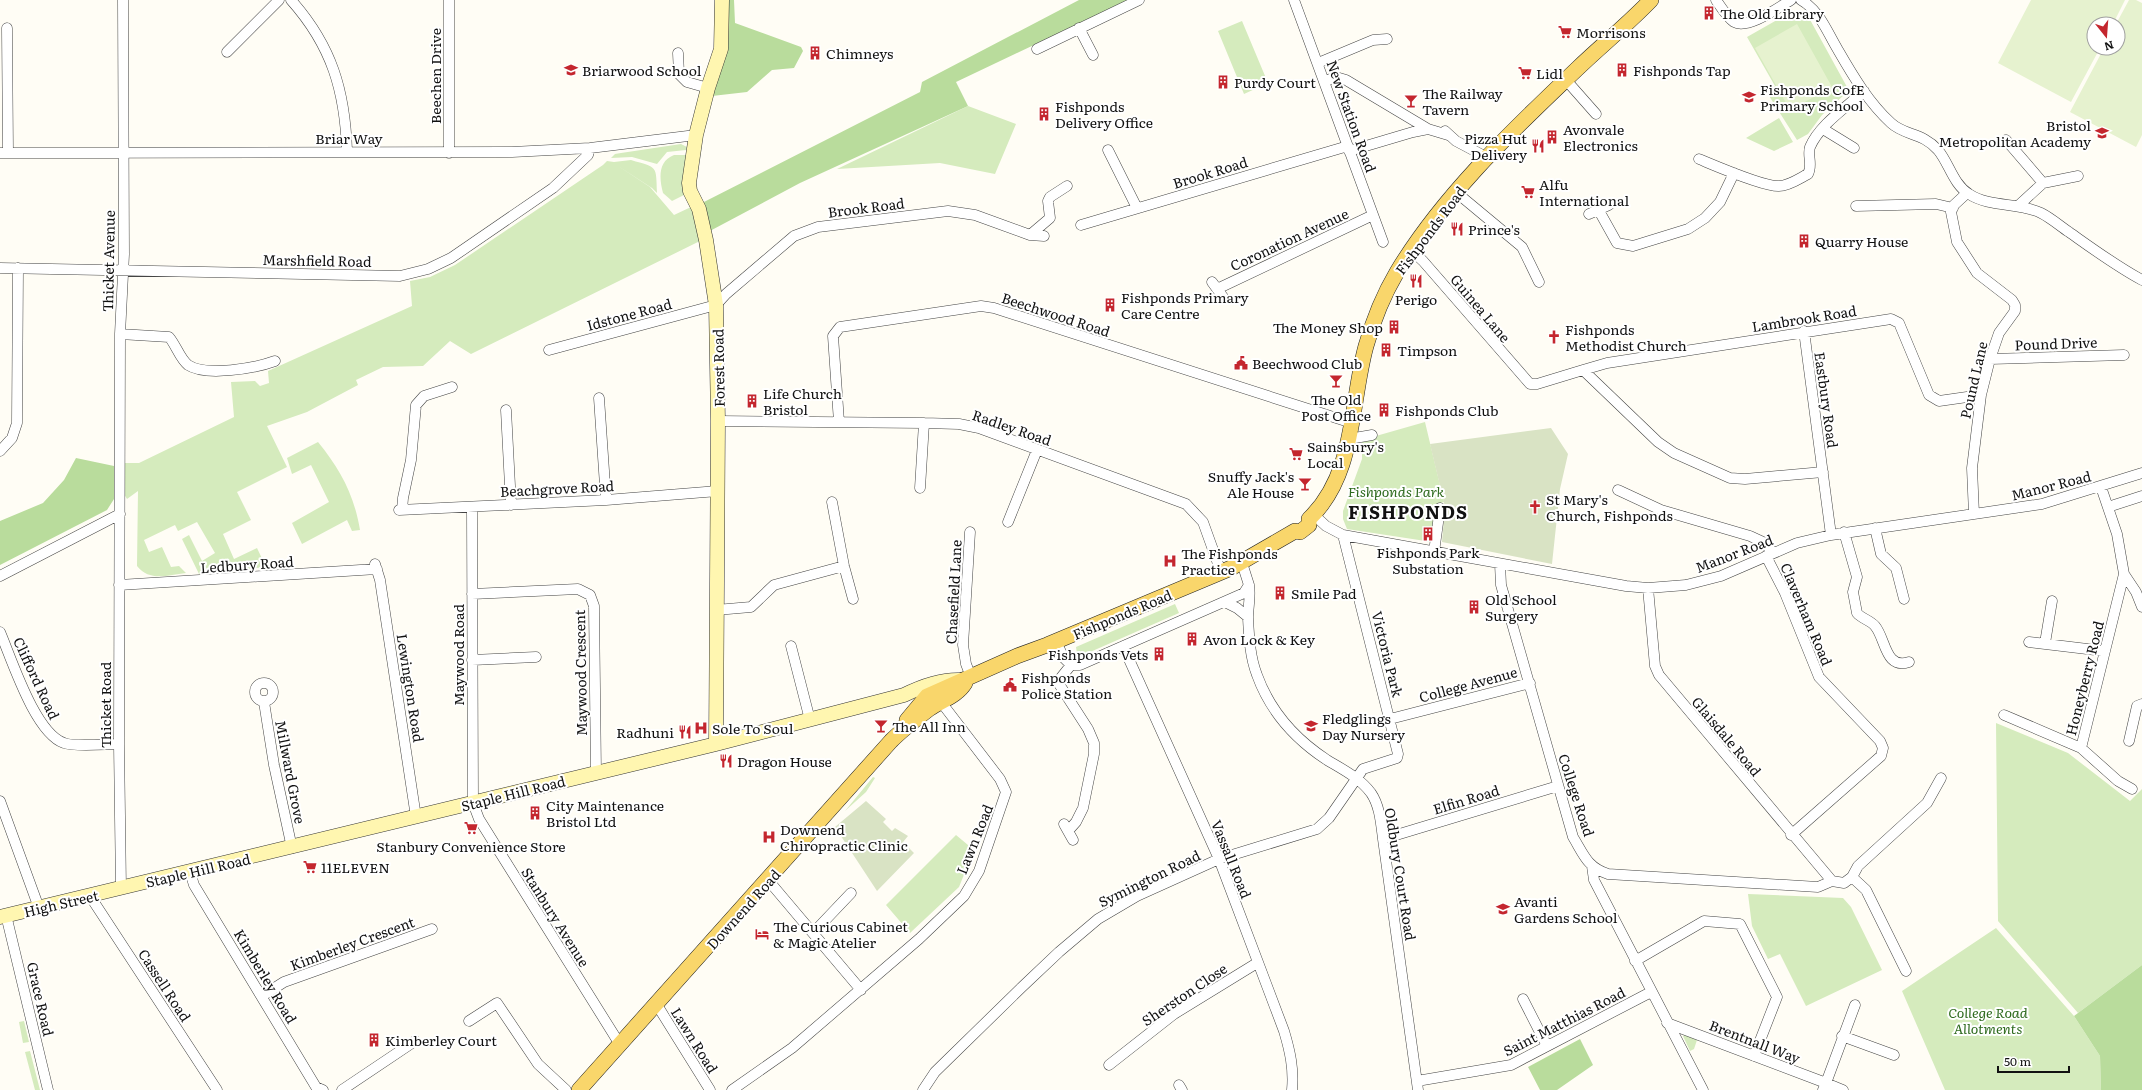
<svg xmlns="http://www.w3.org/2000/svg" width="2142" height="1090" viewBox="0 0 2142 1090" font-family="Literata,serif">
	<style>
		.green { fill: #d5ebbd }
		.forest { fill: #b9dc9c }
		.cemetery { fill: #d9e3c4 }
		.pitch { fill: #e6f2cf }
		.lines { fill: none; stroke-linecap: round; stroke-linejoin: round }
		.minor-casing { stroke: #444; stroke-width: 11 }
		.secondary-casing { stroke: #333; stroke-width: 15 }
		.primary-casing { stroke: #222; stroke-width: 16 }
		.minor { stroke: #fff; stroke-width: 10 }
		.secondary { stroke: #fff6b0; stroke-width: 14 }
		.primary { stroke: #f9d66b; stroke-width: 15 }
		.labels { text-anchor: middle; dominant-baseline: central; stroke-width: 4; stroke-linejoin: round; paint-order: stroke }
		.poi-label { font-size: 14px; fill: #111; stroke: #fff; text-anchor: start }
		.street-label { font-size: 14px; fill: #111; stroke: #fff }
		.park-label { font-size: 14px; font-style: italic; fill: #2f6b1f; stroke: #fff }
		.district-label { font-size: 18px; font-weight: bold; letter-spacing: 1px; fill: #111; stroke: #fff }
	</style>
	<rect width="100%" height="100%" fill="#fffdf5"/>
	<path class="green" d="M1793 11 1802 12 1808 16 1847 87 1844 95 1822 115 1808 134 1797 140 1766 91 1775 86 1747 37Z
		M1242 21 1268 83 1244 94 1218 31Z
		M968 106 1016 124 995 174 940 163 837 169Z
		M1779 118 1793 142 1774 151 1746 138Z
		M681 144 687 147 686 150 667 152 657 164 632 157 611 158 615 154 621 153Z
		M674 155H686L687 158 686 194 672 201 663 193C659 178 658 161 674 155Z
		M631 160C658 168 656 165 657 193L652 188 615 164 650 187 674 215 691 207 702 240 471 354 450 341 423 366 383 367 356 380 358 385 307 412 267 426 287 467 237 492 251 520 223 534 234 559 257 548 266 567 199 574 182 539 189 535 202 561 215 553 197 522 178 531 175 525 144 540 149 552 162 547 171 567 179 566 186 573C167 575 150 582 137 566L138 491 127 499 124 494 125 463H139L234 417 231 382 255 381 260 386 269 383 268 371 412 306 410 281 430 277 455 265 603 165 607 161 614 162Z
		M1425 422 1444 502 1437 504 1432 542 1347 529 1343 519V511L1362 459V440Z
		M318 442C340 469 354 494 360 530L352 531 347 520 302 544 292 523 329 502 311 465 292 474 287 458Z
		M1175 604 1179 613 1081 656 1077 654 1076 647Z
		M1996 723 2068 753 2130 801 2142 789V965L2078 1013 1998 921Z
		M873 777 875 778 866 792 845 811Z
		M956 835 974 850 959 887 910 933 886 905Z
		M1748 894 1843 898 1851 907 1882 970 1806 1006 1780 954 1768 959 1752 926Z
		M1996 928 2074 1016 2100 1056 2101 1090H1945L1902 991Z
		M24 1021 29 1042 23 1043 19 1022Z
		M1687 1033 1698 1037 1694 1049 1690 1051 1683 1036Z
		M30 1051 40 1090H35L25 1052Z"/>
	<path class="forest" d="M725 0H734L735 23 801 47 803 51 794 68 772 70 747 92 712 96 723 62Z
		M1079 0H1129L956 82 968 106 800 183 708 232 700 204 920 92 922 82Z
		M76 458 114 466V499L107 510 0 565V521L43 503 64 480Z
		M2142 965V1090H2101L2100 1056 2074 1016Z
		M1580 1039 1593 1065 1557 1090H1540L1528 1067Z"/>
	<path class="cemetery" d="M1551 428 1568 454 1560 489 1552 564 1442 542 1445 507 1430 444Z
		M866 801 886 819 883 822 892 831 895 828 908 836 903 842 914 853 877 891 835 827Z"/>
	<path class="pitch" d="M2031 0H2125L2113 24H2094V48H2100L2071 102 1998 63Z
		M2129 0H2136L2142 3V135L2136 147 2070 112 2104 48H2118V24H2116Z
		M1797 24 1832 87 1790 110 1755 48Z"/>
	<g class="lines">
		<g class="minor-casing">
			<path id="minor" d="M291 0C332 46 345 91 347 151
				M1294 0 1383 242
				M1716 0C1721 7 1727 17 1734 22 1748 30 1779 7 1791 0
				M1801 0C1820 11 1827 32 1838 50 1853 76 1869 103 1891 123 1905 136 1922 132 1938 150 1949 163 1953 184 1969 194 1990 208 2019 202 2041 213 2051 218 2060 226 2069 232 2093 249 2116 266 2142 280
				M7 28 8 153
				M1079 28 1093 55
				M1037 49 1139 0
				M227 52 279 0
				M678 53 679 74 687 82 708 88
				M1318 63 1373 40 1387 39
				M1566 80 1596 114
				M1325 81 1336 77 1346 80 1428 129 1448 135
				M1823 129 1854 148
				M1445 131 1456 141 1488 158
				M2006 140 2043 183 2078 176
				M1108 150 1137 208
				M1349 151 1413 132 1428 129
				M0 153 512 152 590 148 696 135
				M449 153V0
				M1699 159C1716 166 1764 187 1779 186 1789 186 1800 178 1808 174 1813 165 1807 155 1810 147 1820 124 1847 107 1864 91
				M1457 193 1522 247 1539 282
				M1967 193 1954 205 1951 212 1957 242 1977 273 2012 300 2015 305V311L1999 333 1990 359 1981 395 1972 468 1974 514
				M1856 206 1936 204 1953 208
				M2018 206 2043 183
				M1598 209 1617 243 1633 246 1688 229 1705 218 1720 202 1734 173
				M1589 214 1609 205
				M1081 225 1348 146
				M1030 235 1050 218 1048 201 1050 197 1067 186
				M1411 250 1423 261 1530 384H1537L1583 370 1658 442 1674 453 1730 478 1745 479 1823 472
				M0 268 400 276 428 269 451 258 553 188 588 155 590 148
				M1212 282 1223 297
				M1217 289 1373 215
				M1804 331 1831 535
				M120 334 169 337C176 345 180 359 188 365 206 377 256 368 275 361
				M549 350 716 305 726 294 794 236 818 227 948 211 975 215 1030 235 1044 236
				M1990 359 2124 355
				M1583 370 1607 363 1891 319 1899 323 1929 395 1939 401 1981 395
				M599 398 606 500
				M506 410 511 505
				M718 421 924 423 959 424 979 428 1186 504 1203 522 1221 572
				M839 422 833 336 840 327 981 306 994 308 1352 423
				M1349 439 1372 435
				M0 451 12 438 17 423 18 268
				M2101 487 2117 534 2124 574 2136 592 2142 607
				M920 488 924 423
				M1618 490 1661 510 1750 536 1763 542 1774 553
				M832 502 844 566 853 599
				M472 507 473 803 479 819 619 1043
				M2108 507 2142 496
				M399 510 606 500 718 491
				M402 510 403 498 411 460 416 405 424 396 452 387
				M1314 515 1326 526 1343 535 1626 586 1648 588 1686 585 1721 576 1797 543 1831 535 2042 504 2142 473
				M1008 522 1037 450
				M1875 528 1881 554 1896 568 1904 599
				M970 532 963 645 966 664 971 677
				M1844 532 1857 577 1853 592 1857 613C1862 619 1870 620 1875 626 1886 639 1885 670 1909 662
				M1434 552 1440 508
				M1766 556 1785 593 1819 677 1880 741 1883 748 1881 756 1791 835
				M375 564 380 580 416 817
				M1500 564 1501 585 1573 837C1584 855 1587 867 1608 874L1818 887 1832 881 1844 883 1852 877 1858 866 1927 803 1941 778
				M2124 574 2081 748 2118 781 2132 789
				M0 576 120 514
				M119 585 377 569
				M1249 585C1251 596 1248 607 1248 618 1249 637 1250 657 1257 675 1270 711 1295 739 1327 760 1342 769 1360 778 1371 793 1380 806 1381 824 1383 839L1418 1090
				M1648 588 1655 666 1659 675 1832 881
				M472 594 578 589 590 595 594 606 596 773
				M1225 602 1237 608 1248 617
				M716 610 751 607 774 585 844 566
				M0 632C12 660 35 733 64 743 74 747 106 744 119 744
				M1056 642 1064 658 1071 665H1080L1244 593 1249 585 1242 563
				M2029 642 2104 651
				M2045 643 2052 601
				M791 646 810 720
				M1123 646 1219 859 1284 1031C1290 1051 1294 1069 1292 1090
				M472 660 536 657
				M255 692a9 9 0 1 1 18 0a9 9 0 1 1-18 0Z
				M264 702 274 765 292 848
				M2004 715 2081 748
				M1390 719 1530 683
				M2129 741 2137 706 2142 704
				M0 801 39 908
				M1064 824 1073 840
				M1068 831 1076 822 1083 808 1094 754V743L1088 729 1059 684V680L1071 665
				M1383 839 1558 786
				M1592 866 1594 880 1703 1090
				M190 872 194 885 316 1087 323 1090
				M1852 877 1866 890 1906 971
				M768 880 861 990
				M121 888 119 744 120 334 124 254 123 0
				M90 896 217 1090
				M6 915 48 1090
				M813 933 851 893
				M1635 961 1704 921 1740 924 1777 997 1754 1056
				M262 996 284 982 432 929
				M1523 999 1547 1046
				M657 1005 710 1090
				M469 1021 497 1003 538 1064 566 1090
				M1667 1023 1826 1083 1823 1090
				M1842 1036 1894 1055
				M1109 1065 1174 1014 1257 963
				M1417 1081 1511 1065 1651 992
				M1179 1085 1182 1090
				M342 1090 415 1041
				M732 1090 792 1048 919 939 964 896 979 871 1006 792 1000 779 941 702
				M923 1090 935 1072 1022 987 1059 952 1098 919 1137 896 1219 859 1317 829 1329 818 1363 769 1397 758 1398 754 1343 535
				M1843 1090 1826 1083 1855 1005"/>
		</g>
		<g class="secondary-casing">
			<path id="secondary" d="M716 744 718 421 716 305 706 240 699 209 690 191 689 183 696 135 708 88 721 49 722 0
				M0 917 716 744 904 695C922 686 941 679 961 680"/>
		</g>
		<g class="primary-casing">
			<path id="primary" d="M906 727 907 720 927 696 1017 656 1047 645 1231 568 1295 531 1300 532 1309 525V519C1356 474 1350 404 1366 346 1373 321 1384 294 1397 272 1444 194 1513 130 1578 68 1602 45 1628 24 1651 0
				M579 1090 891 741C903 729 916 719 929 709 942 700 957 696 965 683"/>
		</g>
		<use href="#minor" class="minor"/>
		<use href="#secondary" class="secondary"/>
		<use href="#primary" class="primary"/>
	</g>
	<defs>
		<g id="building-bare" transform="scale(1.08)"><path d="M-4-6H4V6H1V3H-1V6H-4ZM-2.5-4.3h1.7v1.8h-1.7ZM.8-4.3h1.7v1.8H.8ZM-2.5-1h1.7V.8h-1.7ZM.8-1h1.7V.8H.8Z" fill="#c4262e" stroke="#fff" stroke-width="2.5" paint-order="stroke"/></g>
		<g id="supermarket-bare" transform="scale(1.08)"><path d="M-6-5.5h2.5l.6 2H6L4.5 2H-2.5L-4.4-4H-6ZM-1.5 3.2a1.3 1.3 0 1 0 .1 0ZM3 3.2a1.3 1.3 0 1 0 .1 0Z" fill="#c4262e" stroke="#fff" stroke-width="2.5" paint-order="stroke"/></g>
		<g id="school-bare" transform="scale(1.08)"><path d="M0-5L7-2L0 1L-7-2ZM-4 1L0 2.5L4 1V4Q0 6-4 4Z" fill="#c4262e" stroke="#fff" stroke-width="2.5" paint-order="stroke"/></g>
		<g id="bar-bare" transform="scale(1.08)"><path d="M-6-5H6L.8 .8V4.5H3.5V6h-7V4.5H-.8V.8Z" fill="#c4262e" stroke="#fff" stroke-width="2.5" paint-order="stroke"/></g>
		<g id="restaurant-bare" transform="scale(1.08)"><path d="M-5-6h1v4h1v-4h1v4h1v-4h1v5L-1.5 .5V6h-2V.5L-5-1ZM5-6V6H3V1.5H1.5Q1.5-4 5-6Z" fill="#c4262e" stroke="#fff" stroke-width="2.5" paint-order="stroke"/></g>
		<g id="church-bare" transform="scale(1.08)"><path d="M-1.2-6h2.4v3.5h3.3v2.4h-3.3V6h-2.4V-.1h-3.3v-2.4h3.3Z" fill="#c4262e" stroke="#fff" stroke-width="2.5" paint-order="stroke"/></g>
		<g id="civic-bare" transform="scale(1.08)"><path d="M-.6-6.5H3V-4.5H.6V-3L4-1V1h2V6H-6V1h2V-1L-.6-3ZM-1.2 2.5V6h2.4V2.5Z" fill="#c4262e" stroke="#fff" stroke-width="2.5" paint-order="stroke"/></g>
		<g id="hospital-bare" transform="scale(1.08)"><path d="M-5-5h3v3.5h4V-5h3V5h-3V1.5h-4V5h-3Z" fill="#c4262e" stroke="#fff" stroke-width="2.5" paint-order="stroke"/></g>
		<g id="hotel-bare" transform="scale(1.08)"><path d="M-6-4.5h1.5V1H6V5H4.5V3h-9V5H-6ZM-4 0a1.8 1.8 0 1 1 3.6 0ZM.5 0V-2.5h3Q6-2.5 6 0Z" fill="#c4262e" stroke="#fff" stroke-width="2.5" paint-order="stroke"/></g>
	</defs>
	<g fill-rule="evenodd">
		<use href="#building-bare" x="1709" y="13"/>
		<use href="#supermarket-bare" x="1565" y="32"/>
		<use href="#building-bare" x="815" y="53"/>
		<use href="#school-bare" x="571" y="70"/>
		<use href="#building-bare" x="1622" y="70"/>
		<use href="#supermarket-bare" x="1525" y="73"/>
		<use href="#building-bare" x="1223" y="82"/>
		<use href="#school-bare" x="1749" y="97"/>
		<use href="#bar-bare" x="1411" y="101"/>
		<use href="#building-bare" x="1044" y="114"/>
		<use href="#school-bare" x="2102" y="133"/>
		<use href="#building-bare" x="1552" y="137"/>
		<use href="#restaurant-bare" x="1538" y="146"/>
		<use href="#supermarket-bare" x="1528" y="192"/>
		<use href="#restaurant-bare" x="1457" y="229"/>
		<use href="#building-bare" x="1804" y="241"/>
		<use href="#restaurant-bare" x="1416" y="281"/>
		<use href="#building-bare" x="1110" y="305"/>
		<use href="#building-bare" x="1394" y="327"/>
		<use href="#church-bare" x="1554" y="337"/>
		<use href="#building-bare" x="1386" y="350"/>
		<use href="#civic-bare" x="1241" y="363"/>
		<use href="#bar-bare" x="1336" y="381"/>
		<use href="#building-bare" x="752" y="401"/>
		<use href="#building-bare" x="1384" y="410"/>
		<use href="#supermarket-bare" x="1296" y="454"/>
		<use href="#bar-bare" x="1305" y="484"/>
		<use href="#church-bare" x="1535" y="507"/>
		<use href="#building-bare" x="1428" y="534"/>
		<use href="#hospital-bare" x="1170" y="561"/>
		<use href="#building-bare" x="1280" y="593"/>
		<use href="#building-bare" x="1474" y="607"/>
		<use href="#building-bare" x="1192" y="639"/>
		<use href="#building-bare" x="1159" y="654"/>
		<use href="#civic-bare" x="1010" y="685"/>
		<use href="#bar-bare" x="881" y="726"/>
		<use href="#school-bare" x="1311" y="726"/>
		<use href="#hospital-bare" x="701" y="728"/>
		<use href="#restaurant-bare" x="685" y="732"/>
		<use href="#restaurant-bare" x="726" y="761"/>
		<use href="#building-bare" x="535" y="813"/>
		<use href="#supermarket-bare" x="471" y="828"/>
		<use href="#hospital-bare" x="769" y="837"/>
		<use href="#supermarket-bare" x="310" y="867"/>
		<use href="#school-bare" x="1503" y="909"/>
		<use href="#hotel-bare" x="762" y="934"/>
		<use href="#building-bare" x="374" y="1040"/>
	</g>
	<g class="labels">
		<g class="poi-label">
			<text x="1720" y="13">The Old Library</text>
			<text x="1576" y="32">Morrisons</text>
			<text x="826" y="53">Chimneys</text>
			<text x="582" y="70">Briarwood School</text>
			<text x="1633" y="70">Fishponds Tap</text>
			<text x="1536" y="73">Lidl</text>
			<text x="1234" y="82">Purdy Court</text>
			<text x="1760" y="89">Fishponds CofE<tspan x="1760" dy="16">Primary School</tspan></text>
			<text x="1422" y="93">The Railway<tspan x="1422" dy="16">Tavern</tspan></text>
			<text x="1055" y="106">Fishponds<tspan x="1055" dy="16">Delivery Office</tspan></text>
			<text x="2091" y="125" text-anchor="end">Bristol<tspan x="2091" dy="16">Metropolitan Academy</tspan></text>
			<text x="1563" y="129">Avonvale<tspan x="1563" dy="16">Electronics</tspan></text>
			<text x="1527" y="138" text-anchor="end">Pizza Hut<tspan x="1527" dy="16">Delivery</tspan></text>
			<text x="1539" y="184">Alfu<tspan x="1539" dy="16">International</tspan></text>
			<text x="1468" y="229">Prince's</text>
			<text x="1815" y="241">Quarry House</text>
			<text x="1121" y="297">Fishponds Primary<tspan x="1121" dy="16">Care Centre</tspan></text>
			<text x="1416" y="299" text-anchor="middle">Perigo</text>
			<text x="1383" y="327" text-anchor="end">The Money Shop</text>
			<text x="1565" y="329">Fishponds<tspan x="1565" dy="16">Methodist Church</tspan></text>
			<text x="1397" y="350">Timpson</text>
			<text x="1252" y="363">Beechwood Club</text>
			<text x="763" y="393">Life Church<tspan x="763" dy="16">Bristol</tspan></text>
			<text x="1336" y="399" text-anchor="middle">The Old<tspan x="1336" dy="16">Post Office</tspan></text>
			<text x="1395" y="410">Fishponds Club</text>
			<text x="1307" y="446">Sainsbury's<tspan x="1307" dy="16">Local</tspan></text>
			<text x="1294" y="476" text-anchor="end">Snuffy Jack's<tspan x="1294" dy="16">Ale House</tspan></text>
			<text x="1546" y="499">St Mary's<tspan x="1546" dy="16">Church, Fishponds</tspan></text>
			<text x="1428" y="552" text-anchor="middle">Fishponds Park<tspan x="1428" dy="16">Substation</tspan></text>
			<text x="1181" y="553">The Fishponds<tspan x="1181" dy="16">Practice</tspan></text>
			<text x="1291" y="593">Smile Pad</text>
			<text x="1485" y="599">Old School<tspan x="1485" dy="16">Surgery</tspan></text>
			<text x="1203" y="639">Avon Lock &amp; Key</text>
			<text x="1148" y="654" text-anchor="end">Fishponds Vets</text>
			<text x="1021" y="677">Fishponds<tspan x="1021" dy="16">Police Station</tspan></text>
			<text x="1322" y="718">Fledglings<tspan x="1322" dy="16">Day Nursery</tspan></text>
			<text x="892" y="726">The All Inn</text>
			<text x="712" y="728">Sole To Soul</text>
			<text x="674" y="732" text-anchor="end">Radhuni</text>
			<text x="737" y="761">Dragon House</text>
			<text x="546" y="805">City Maintenance<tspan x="546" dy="16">Bristol Ltd</tspan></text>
			<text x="780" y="829">Downend<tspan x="780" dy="16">Chiropractic Clinic</tspan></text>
			<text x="471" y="846" text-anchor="middle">Stanbury Convenience Store</text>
			<text x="321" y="867">11ELEVEN</text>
			<text x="1514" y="901">Avanti<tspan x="1514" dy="16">Gardens School</tspan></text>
			<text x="773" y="926">The Curious Cabinet<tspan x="773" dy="16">&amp; Magic Atelier</tspan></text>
			<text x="385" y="1040">Kimberley Court</text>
		</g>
		<g class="street-label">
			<text transform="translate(435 76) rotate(-90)">Beechen Drive</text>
			<text transform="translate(1352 116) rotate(70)">New Station Road</text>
			<text x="349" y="138">Briar Way</text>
			<text transform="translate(1210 172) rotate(-17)">Brook Road</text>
			<text transform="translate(866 207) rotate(-7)">Brook Road</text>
			<text transform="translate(1430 230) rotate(-53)">Fishponds Road</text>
			<text transform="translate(1289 239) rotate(-25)">Coronation Avenue</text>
			<text transform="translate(317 260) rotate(1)">Marshfield Road</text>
			<text transform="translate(108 261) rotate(-89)">Thicket Avenue</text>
			<text transform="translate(1481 308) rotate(50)">Guinea Lane</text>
			<text transform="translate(629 314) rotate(-15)">Idstone Road</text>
			<text transform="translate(1056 314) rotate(18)">Beechwood Road</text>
			<text transform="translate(1804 318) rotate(-9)">Lambrook Road</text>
			<text transform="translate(2056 343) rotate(-2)">Pound Drive</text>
			<text transform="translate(718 368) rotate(-91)">Forest Road</text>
			<text transform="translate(1973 380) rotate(-77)">Pound Lane</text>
			<text transform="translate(1827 400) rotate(82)">Eastbury Road</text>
			<text transform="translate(1012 427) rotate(19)">Radley Road</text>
			<text transform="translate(2051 485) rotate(-14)">Manor Road</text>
			<text transform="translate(557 488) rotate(-3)">Beachgrove Road</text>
			<text transform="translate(1734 553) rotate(-21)">Manor Road</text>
			<text transform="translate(247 564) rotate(-4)">Ledbury Road</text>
			<text transform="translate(953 592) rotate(-87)">Chasefield Lane</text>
			<text transform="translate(1122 614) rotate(-23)">Fishponds Road</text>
			<text transform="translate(1807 614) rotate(67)">Claverham Road</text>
			<text transform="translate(1388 654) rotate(76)">Victoria Park</text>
			<text transform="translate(458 655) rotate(-90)">Maywood Road</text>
			<text transform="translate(580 673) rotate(-91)">Maywood Crescent</text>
			<text transform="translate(37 678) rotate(65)">Clifford Road</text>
			<text transform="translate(2084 678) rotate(-76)">Honeyberry Road</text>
			<text transform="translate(1468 684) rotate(-15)">College Avenue</text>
			<text transform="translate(411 688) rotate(81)">Lewington Road</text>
			<text transform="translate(105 705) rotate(-90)">Thicket Road</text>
			<text transform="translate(1727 736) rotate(50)">Glaisdale Road</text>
			<text transform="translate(291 772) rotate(79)">Millward Grove</text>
			<text transform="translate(513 793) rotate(-14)">Staple Hill Road</text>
			<text transform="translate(1577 795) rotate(72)">College Road</text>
			<text transform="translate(1466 799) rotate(-17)">Elfin Road</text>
			<text transform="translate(974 839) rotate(-68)">Lawn Road</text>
			<text transform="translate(1232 859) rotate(68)">Vassall Road</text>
			<text transform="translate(198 870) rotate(-13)">Staple Hill Road</text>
			<text transform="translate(1401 874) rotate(81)">Oldbury Court Road</text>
			<text transform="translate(1149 878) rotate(-26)">Symington Road</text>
			<text transform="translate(61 903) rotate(-13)">High Street</text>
			<text transform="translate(743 909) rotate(-48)">Downend Road</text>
			<text transform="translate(556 917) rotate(58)">Stanbury Avenue</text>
			<text transform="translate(352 943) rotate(-20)">Kimberley Crescent</text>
			<text transform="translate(266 976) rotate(59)">Kimberley Road</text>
			<text transform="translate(165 985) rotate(57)">Cassell Road</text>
			<text transform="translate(1184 994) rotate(-34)">Sherston Close</text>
			<text transform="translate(41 999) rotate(77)">Grace Road</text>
			<text transform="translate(1564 1021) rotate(-27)">Saint Matthias Road</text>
			<text transform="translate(695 1040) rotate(58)">Lawn Road</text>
			<text transform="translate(1755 1041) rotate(21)">Brentnall Way</text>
		</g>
		<g class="park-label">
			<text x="1396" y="491">Fishponds Park</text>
			<text x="1988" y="1012">College Road<tspan x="1988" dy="16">Allotments</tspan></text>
		</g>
		<g class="district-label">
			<text x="1408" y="511">FISHPONDS</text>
		</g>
	</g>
	<g transform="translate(2106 36) rotate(163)"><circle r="19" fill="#ffffff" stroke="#a0a0a0"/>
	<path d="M0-3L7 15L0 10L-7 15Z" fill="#c4262e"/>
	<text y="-6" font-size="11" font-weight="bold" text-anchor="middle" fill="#111111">N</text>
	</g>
	<path d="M1998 1066v6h71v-6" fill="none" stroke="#111111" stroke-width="2"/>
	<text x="2004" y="1066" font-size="12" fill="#111111" stroke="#ffffff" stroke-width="3" paint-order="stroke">50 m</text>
</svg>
